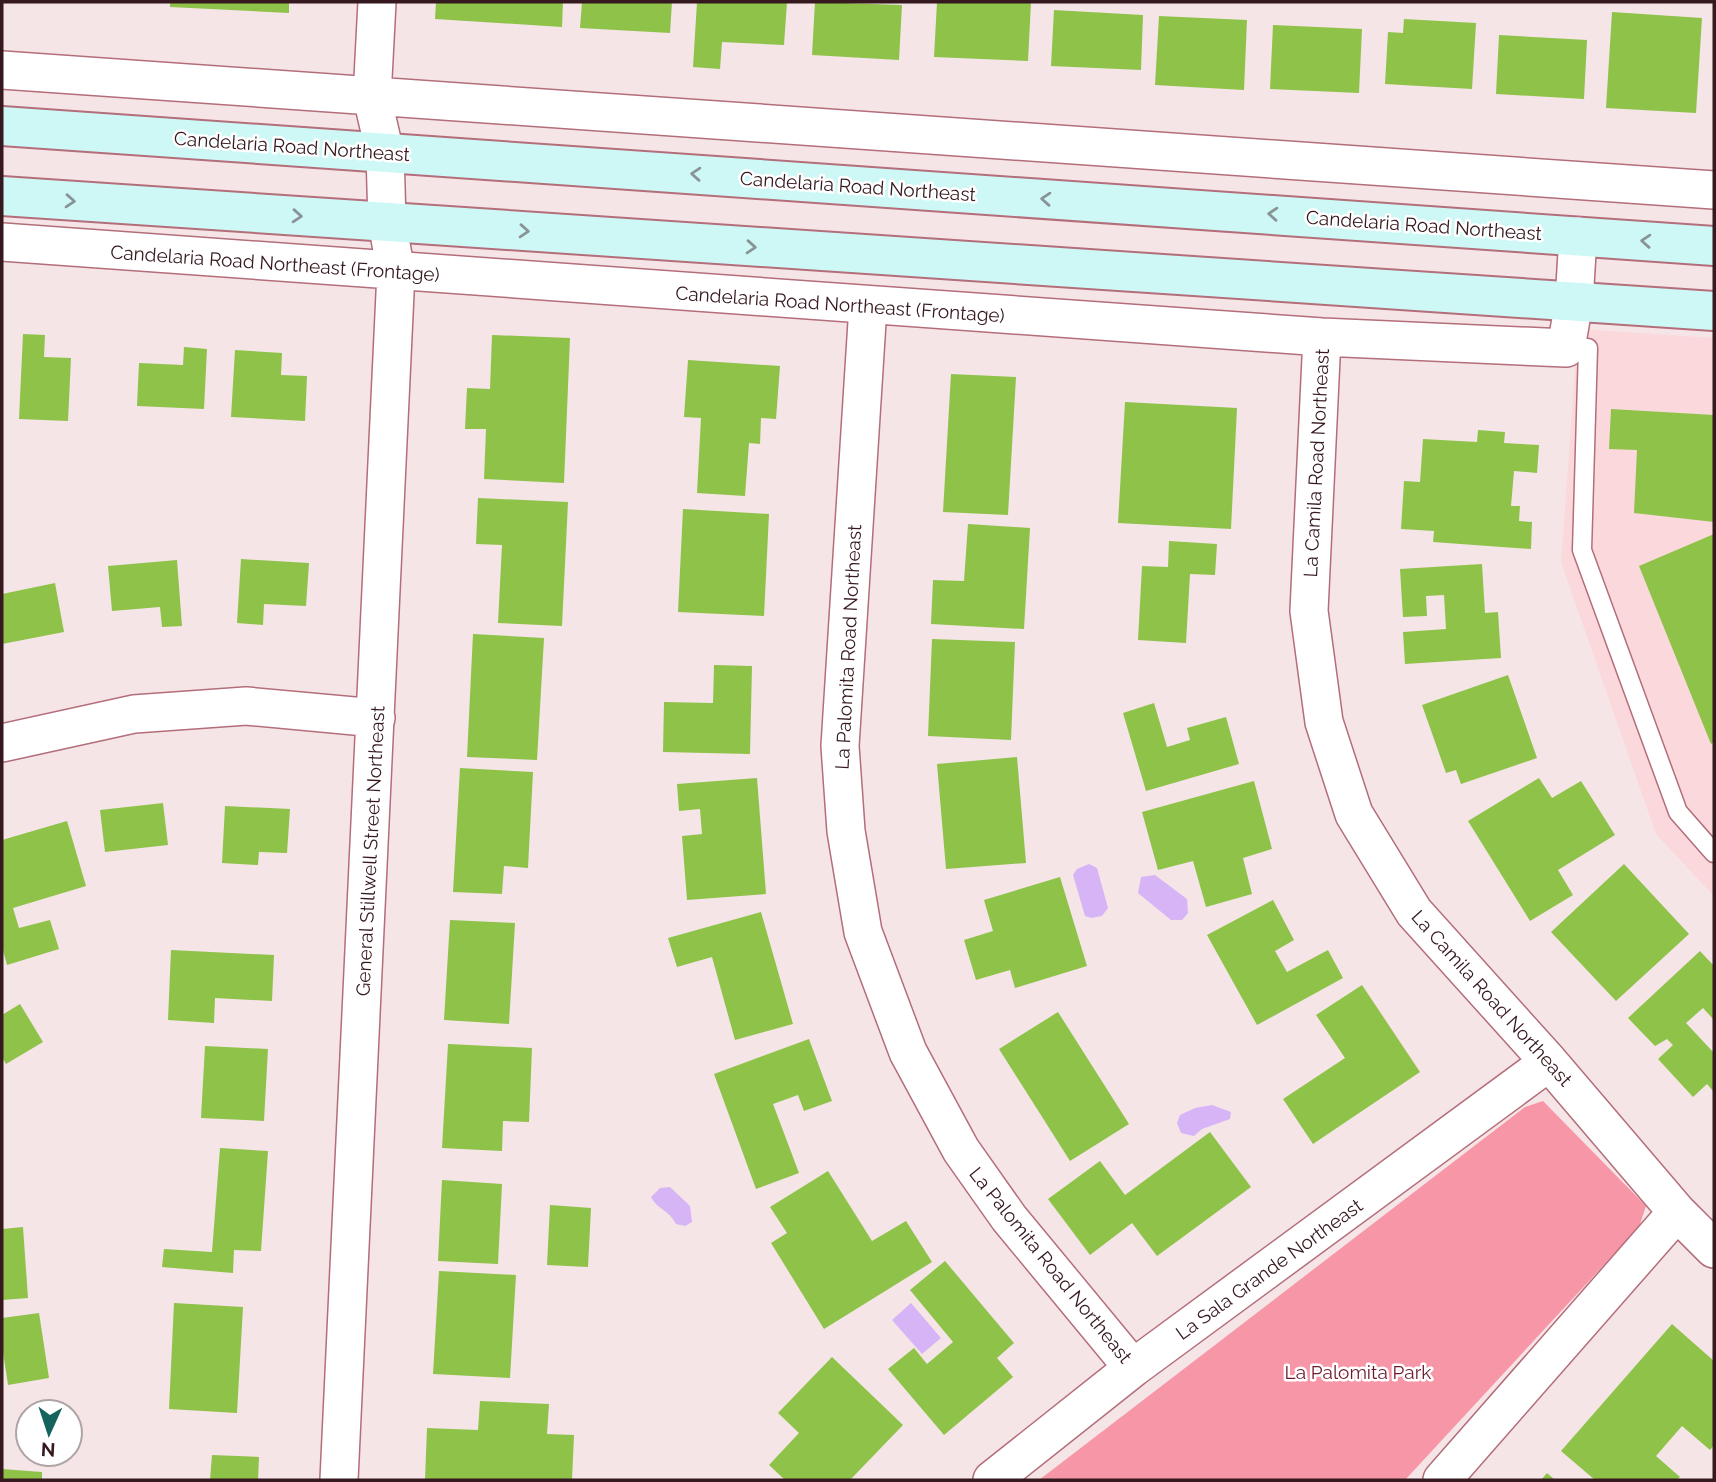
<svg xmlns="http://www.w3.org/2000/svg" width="1716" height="1482" viewBox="0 0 1716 1482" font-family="Raleway,sans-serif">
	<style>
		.built { fill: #fbd8dc }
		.green { fill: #f796a7 }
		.water { fill: #d7b4f5 }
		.building { fill: #8fc249 }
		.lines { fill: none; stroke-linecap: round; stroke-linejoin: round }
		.service-casing { stroke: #b36e7a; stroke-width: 21 }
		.minor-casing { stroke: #b36e7a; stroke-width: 40 }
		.secondary-casing { stroke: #b36e7a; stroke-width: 42 }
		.service { stroke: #fff; stroke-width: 18 }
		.minor { stroke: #fff; stroke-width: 37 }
		.secondary { stroke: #cef8f6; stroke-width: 38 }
		.oneway { stroke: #899495 }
		.labels { text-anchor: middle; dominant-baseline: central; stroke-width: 5; stroke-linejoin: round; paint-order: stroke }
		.street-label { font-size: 19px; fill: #35191e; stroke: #fff }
		.park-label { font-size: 19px; fill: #6a192f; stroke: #fff }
	</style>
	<rect width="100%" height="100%" fill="#f5e5e7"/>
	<path class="built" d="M1578 329 1714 338V896L1656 834 1561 562Z"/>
	<path class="green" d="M1543 1101 1646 1206 1639 1227 1405 1480H1039L1525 1107Z"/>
	<path class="water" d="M1089 864 1097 868 1108 908 1102 916 1091 918 1085 916 1073 875 1077 869Z
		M1155 875 1187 899 1188 913 1182 920H1171L1138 893 1141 877Z
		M1212 1105 1231 1112 1230 1119 1202 1129 1194 1136 1181 1133 1177 1123 1180 1115 1195 1108Z
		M670 1187 690 1206 692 1222 685 1226 676 1224C669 1210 657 1209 651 1197L660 1188Z
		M911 1303 941 1338 922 1354 892 1320Z"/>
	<path class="building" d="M170 2H289V13L170 7Z
		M436 2H563L562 27 435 19Z
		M582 2H672L670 33 580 28Z
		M697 2H787L784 45 722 42 720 69 693 67Z
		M815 2 902 5 899 60 812 55Z
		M937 2H1031L1028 61 934 57Z
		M1054 10 1143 15 1141 70 1051 66Z
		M1612 12 1702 18 1696 113 1606 108Z
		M1159 16 1247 20 1244 90 1155 85Z
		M1404 19 1476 23 1472 89 1385 84 1388 32 1403 33Z
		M1273 25 1362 29 1359 93 1270 89Z
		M1499 35 1587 40 1584 99 1496 94Z
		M23 334 45 335 44 357 71 358 68 421 19 419Z
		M492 335 570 338 564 483 484 479 486 429H465L467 388 490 389Z
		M184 347 207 349 204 409 137 406 139 363 183 365Z
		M235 350 282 353 281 375 307 376 305 421 231 417Z
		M688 360 780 366 776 419 761 418 760 444 749 443 745 496 697 493 701 418 684 417Z
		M951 374 1016 377 1008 515 943 512Z
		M1125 402 1237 408 1231 529 1118 523Z
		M1611 409 1714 415V522L1634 513 1637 450 1609 449Z
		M1478 430 1505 432 1504 443 1539 445 1537 473 1514 471 1511 506H1520L1519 521 1532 522 1531 549 1433 542 1434 531 1401 529 1404 481 1420 482 1423 439 1477 442Z
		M478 498 568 502 562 626 498 623 502 545 476 544Z
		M683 509 769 514 764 616 678 612Z
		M968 524 1030 528 1024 629 931 624 933 580 964 581Z
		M1714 534V742L1711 744 1639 566Z
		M1169 541 1217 544 1215 575 1190 574 1186 643 1138 640 1142 566 1168 567Z
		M241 559 309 563 306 606 264 604 263 625 237 623Z
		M177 560 182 626 162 627 160 607 112 611 108 566Z
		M1482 564 1485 613 1498 612 1501 658 1405 664 1403 632 1446 629 1444 595 1426 596 1427 616 1403 617 1400 569Z
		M55 583 64 632 2 644V594Z
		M473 634 544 638 537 760 467 757Z
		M932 639 1015 642 1011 740 928 736Z
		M714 665 752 666 750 754 663 752 664 702 713 703Z
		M1508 675 1537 758 1461 784 1456 770 1446 773 1422 705Z
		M1154 703 1167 747 1190 740 1187 728 1226 717 1239 764 1146 791 1123 713Z
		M1017 757 1026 863 946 869 937 764Z
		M460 768 533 772 528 868 504 866 502 894 453 892Z
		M757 778 766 894 687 900 682 836 702 834 700 809 679 811 677 784Z
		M1539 778 1552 798 1581 781 1615 835 1558 870 1573 895 1530 921 1468 821Z
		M1254 781 1272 849 1243 858 1252 894 1206 907 1193 861 1158 870 1142 812Z
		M163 803 168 845 105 852 100 810Z
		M225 806 290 809 287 853 259 852 258 865 222 863Z
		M67 821 86 886 13 908 19 928 50 920 59 949 7 965 2 946V840Z
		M1624 864 1689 934 1616 1001 1551 932Z
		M1060 877 1087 966 1015 988 1010 970 976 980 964 940 993 931 984 900Z
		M1273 900 1294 940 1275 951 1287 972 1328 950 1343 978 1257 1025 1207 935Z
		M761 912 793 1024 735 1040 712 957 677 967 668 938Z
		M450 920 515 923 509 1024 444 1020Z
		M171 950 274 955 272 1001 215 998 214 1023 168 1020Z
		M1700 951 1714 966V1020L1703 1008 1686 1023 1714 1053V1092L1707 1084 1693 1097 1658 1059 1673 1045 1667 1039 1655 1046 1628 1018Z
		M1362 985 1420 1072 1313 1144 1283 1099 1345 1058 1316 1015Z
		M20 1004 43 1042 6 1064 2 1057V1015Z
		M1058 1012 1129 1124 1070 1161 999 1049Z
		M809 1039 832 1101 804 1111 798 1095 773 1104 799 1173 756 1189 714 1074Z
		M448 1044 532 1048 529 1122 503 1121 502 1151 442 1148Z
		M205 1046 268 1049 264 1121 201 1118Z
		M1210 1132 1251 1187 1157 1256 1132 1223 1090 1255 1048 1199 1100 1161 1125 1195Z
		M220 1148 268 1151 261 1251 234 1250 233 1273 162 1267 164 1249 212 1252Z
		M828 1171 872 1241 906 1221 932 1262 824 1329 771 1243 787 1233 770 1207Z
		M442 1180 502 1184 498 1264 438 1261Z
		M550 1205 591 1208 588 1267 547 1265Z
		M23 1227 28 1298 2 1300V1229Z
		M945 1261 1014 1343 997 1358 1013 1377 944 1435 888 1369 914 1348 927 1364 953 1342 910 1290Z
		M439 1271 516 1275 510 1378 433 1374Z
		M174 1303 243 1307 237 1413 169 1409Z
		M39 1313 49 1378 8 1385 2 1345V1318Z
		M1672 1324 1714 1361V1445L1710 1450 1682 1426 1656 1456 1680 1477 1677 1480H1595L1561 1451Z
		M832 1357 903 1425 850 1480H785L769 1465 799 1433 778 1413Z
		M480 1401 549 1404 547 1434 574 1435 572 1480H425L427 1428 478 1430Z
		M212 1455 259 1457 258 1480H210Z
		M2 1469 42 1472V1480H2Z
		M1547 1473 1555 1480H1541Z"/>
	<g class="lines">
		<g class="service-casing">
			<path id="service" d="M1566 348H1588L1582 550 1678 812 1714 853"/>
		</g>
		<g class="minor-casing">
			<path id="minor" d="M2 70 1714 190
				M2 242 1322 337 1566 348 1574 302 1578 236
				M868 306 840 746 846 831 863 932 908 1052 961 1150 1009 1218 1133 1368
				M1322 337 1309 611 1324 722 1354 814 1414 912 1549 1062 1677 1212 1714 1249
				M2 743 134 714 246 706 376 718
				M339 1480 396 272 387 222 385 153 372 97 377 2
				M992 1480 1133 1368 1549 1062
				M1442 1480 1677 1212"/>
		</g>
		<g class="secondary-casing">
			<path id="secondary" d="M2 126 1714 246
				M2 196 1714 311"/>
		</g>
		<use href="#service" class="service"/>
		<use href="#minor" class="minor"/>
		<use href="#secondary" class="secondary"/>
	</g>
	<defs><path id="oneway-chevron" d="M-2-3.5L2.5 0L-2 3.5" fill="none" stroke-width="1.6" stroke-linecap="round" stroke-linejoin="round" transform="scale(1.75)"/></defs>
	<g class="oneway">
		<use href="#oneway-chevron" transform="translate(696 174) rotate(-176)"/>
		<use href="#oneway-chevron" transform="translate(1046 199) rotate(-176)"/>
		<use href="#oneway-chevron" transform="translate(70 201) rotate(4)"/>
		<use href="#oneway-chevron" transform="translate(1273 214) rotate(-176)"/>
		<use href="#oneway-chevron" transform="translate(297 216) rotate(4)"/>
		<use href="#oneway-chevron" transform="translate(524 231) rotate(4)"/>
		<use href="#oneway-chevron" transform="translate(1646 241) rotate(-176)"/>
		<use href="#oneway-chevron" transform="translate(751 247) rotate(4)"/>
	</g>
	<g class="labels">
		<g class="street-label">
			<text transform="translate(292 146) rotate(4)">Candelaria Road Northeast</text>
			<text transform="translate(858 186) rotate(4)">Candelaria Road Northeast</text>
			<text transform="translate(1424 225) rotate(4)">Candelaria Road Northeast</text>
			<text transform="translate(275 263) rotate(4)">Candelaria Road Northeast (Frontage)</text>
			<text transform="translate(840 304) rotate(4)">Candelaria Road Northeast (Frontage)</text>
			<text transform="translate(1316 463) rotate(-87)">La Camila Road Northeast</text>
			<text transform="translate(848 647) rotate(-87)">La Palomita Road Northeast</text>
			<text transform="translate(370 851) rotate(-87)">General Stillwell Street Northeast</text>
			<text transform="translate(1492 998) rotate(48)">La Camila Road Northeast</text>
			<text transform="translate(1051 1265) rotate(51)">La Palomita Road Northeast</text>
			<text transform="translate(1269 1269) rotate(-36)">La Sala Grande Northeast</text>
		</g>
		<g class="park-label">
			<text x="1358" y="1372">La Palomita Park</text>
		</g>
	</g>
	<rect width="1716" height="1482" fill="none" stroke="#35191e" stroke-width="7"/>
	<g transform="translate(49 1433) rotate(183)"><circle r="33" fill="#ffffff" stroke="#aea3a5" stroke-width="2"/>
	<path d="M0-5L12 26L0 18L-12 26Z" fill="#14635e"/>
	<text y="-10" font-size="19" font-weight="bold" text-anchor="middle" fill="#35191e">N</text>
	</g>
</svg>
